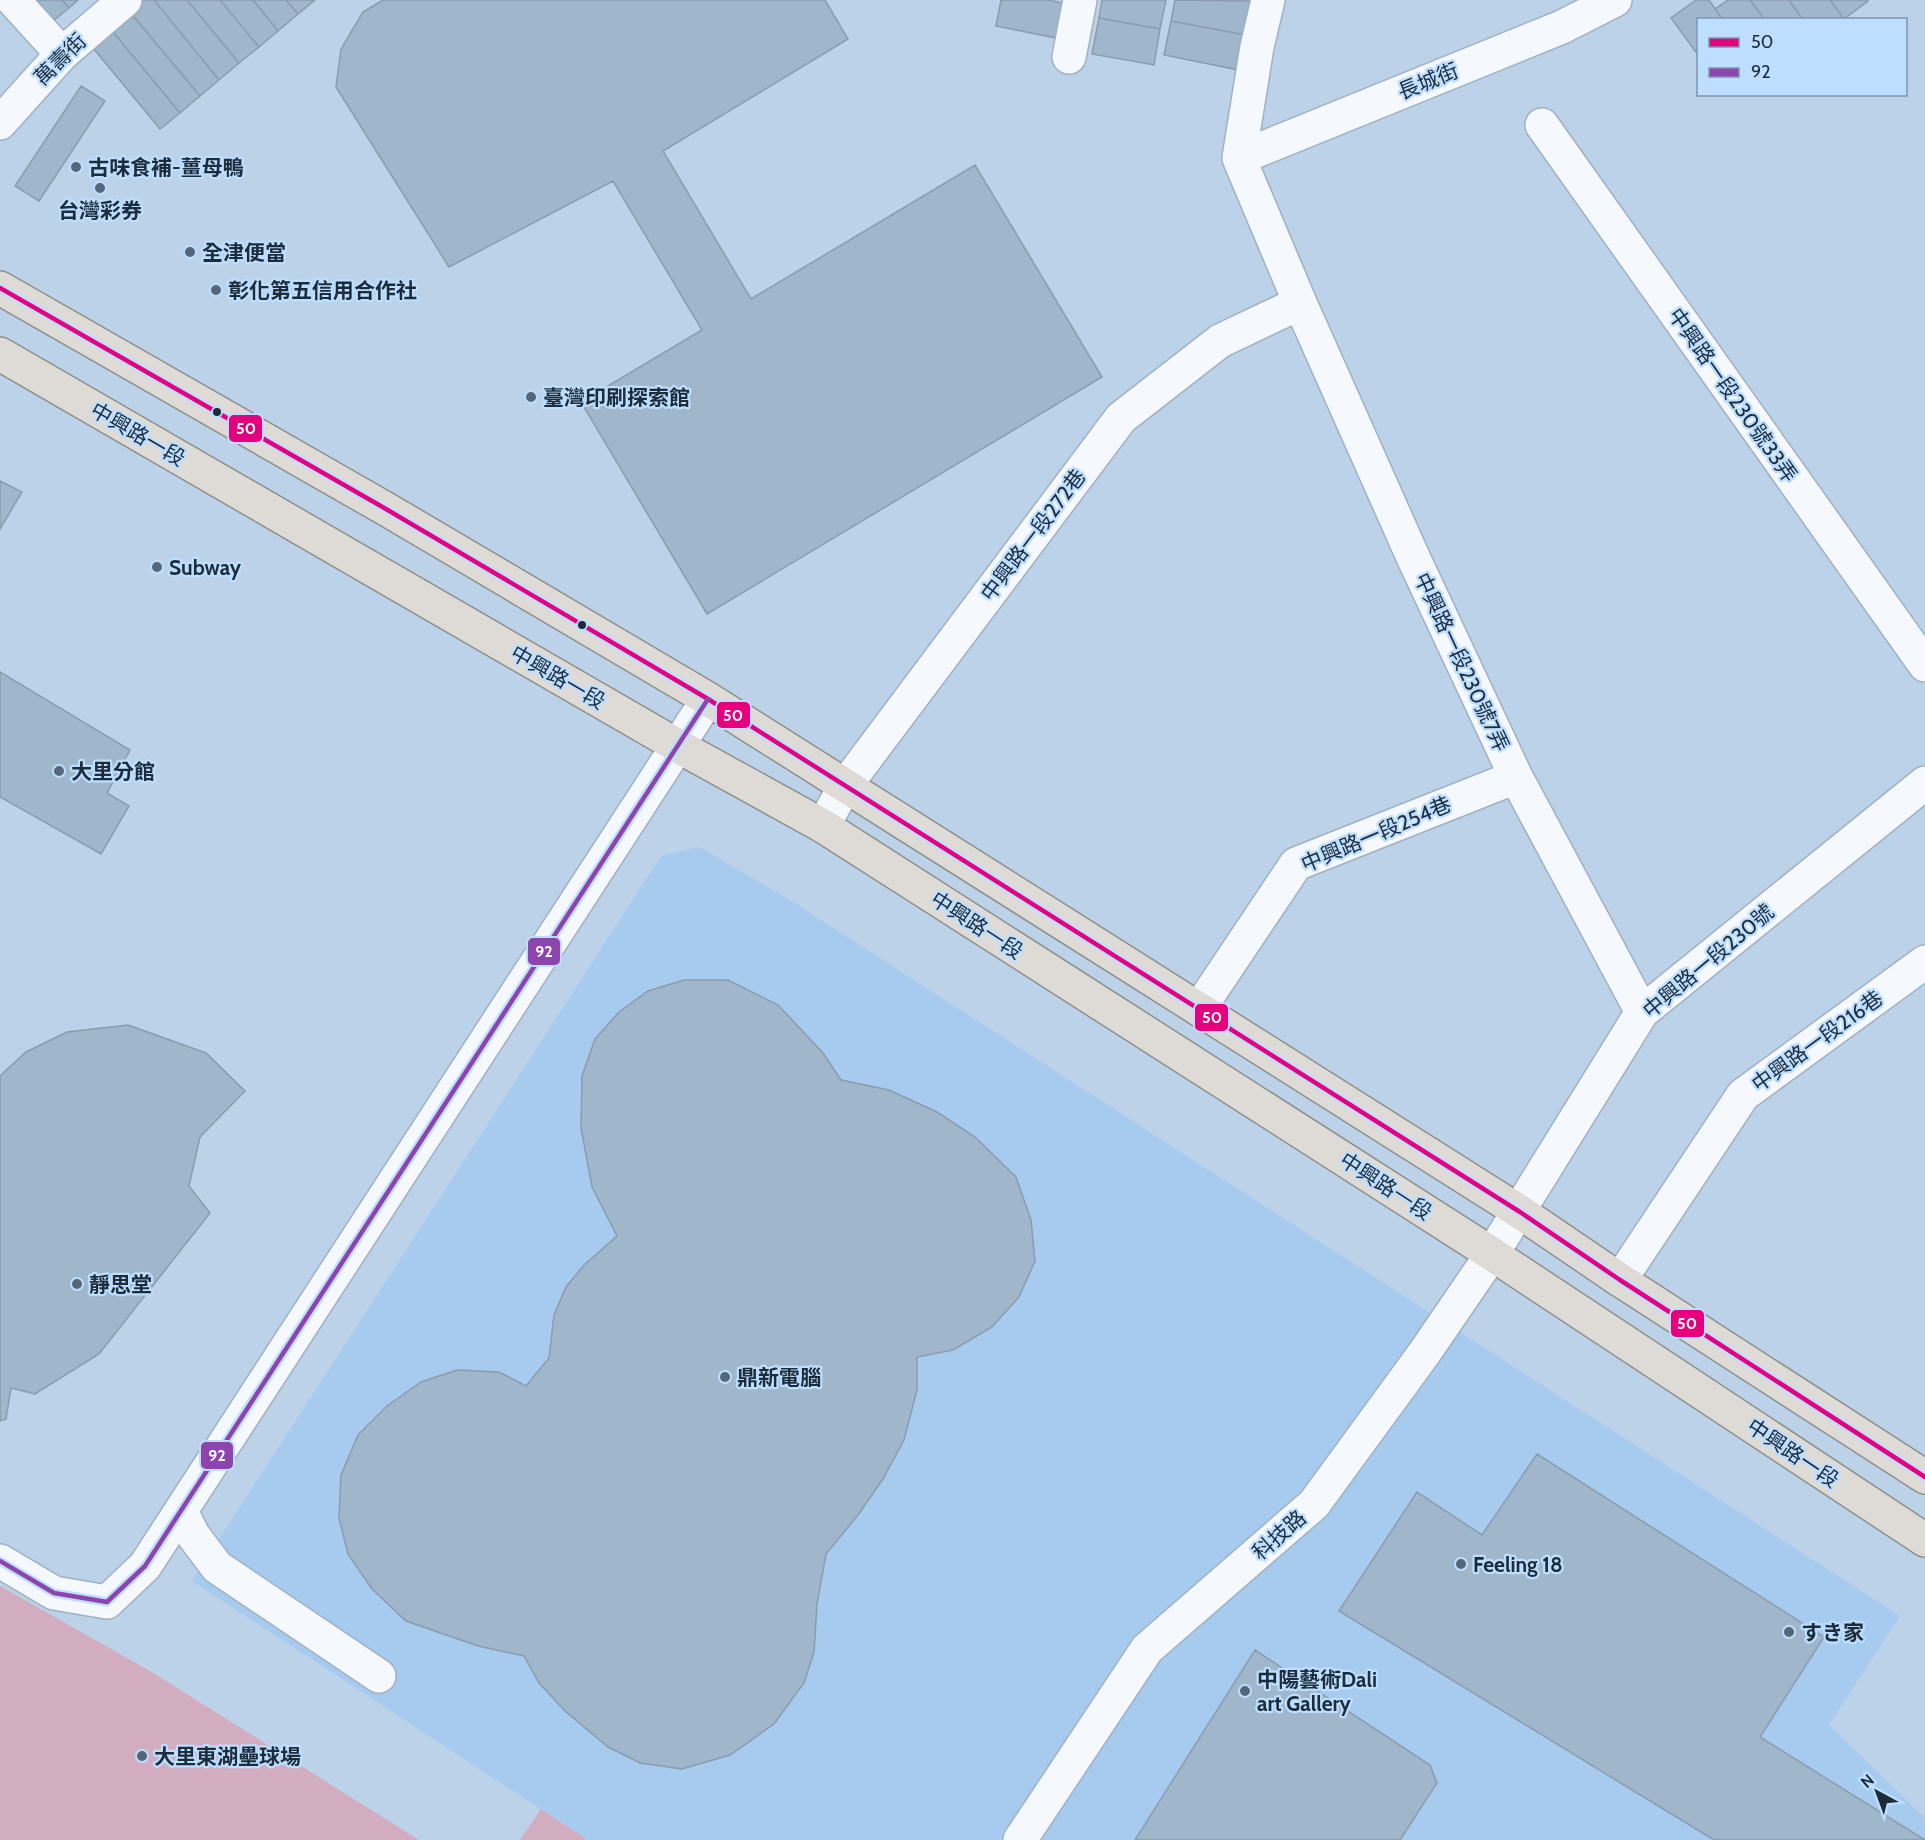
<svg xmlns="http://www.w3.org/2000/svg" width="1925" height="1840" viewBox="0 0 1925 1840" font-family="Cabin,'Noto Sans TC','Noto Sans JP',sans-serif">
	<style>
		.built { fill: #a7cbef }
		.green { fill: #d2adc0 }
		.building { fill: #a0b6cb; stroke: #8a9cad; stroke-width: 1.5 }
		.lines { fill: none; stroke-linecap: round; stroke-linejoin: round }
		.minor-casing { stroke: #9fb1c3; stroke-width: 36 }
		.major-casing { stroke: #8e908d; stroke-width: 36 }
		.minor { stroke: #f5f8fc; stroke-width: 33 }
		.major { stroke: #dedbd7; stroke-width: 33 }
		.bus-1-casing { stroke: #bddeff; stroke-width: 9 }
		.bus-2-casing { stroke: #bddeff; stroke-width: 9 }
		.bus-1 { stroke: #e5007d; stroke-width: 4.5 }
		.bus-2 { stroke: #8e44ad; stroke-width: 4.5 }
		.poi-dot { fill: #546678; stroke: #bddeff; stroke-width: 2 }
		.bus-dot { fill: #1c2c3b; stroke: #bddeff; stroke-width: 2 }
		.labels { text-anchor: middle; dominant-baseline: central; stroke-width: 4.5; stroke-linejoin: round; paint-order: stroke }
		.street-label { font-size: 21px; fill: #1c2c3b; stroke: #bddeff }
		.poi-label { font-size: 21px; font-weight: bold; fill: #1c2c3b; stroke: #bddeff; text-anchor: start }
		.line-badge { stroke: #bddeff; stroke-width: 2 }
		.badge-label { font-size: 16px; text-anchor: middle; font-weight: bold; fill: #fff }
	</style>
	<rect width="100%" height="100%" fill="#bbd2e8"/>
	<path class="built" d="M699 847 793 902 1900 1616 1829 1725 1925 1818V1840H588L192 1581 661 856Z"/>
	<path class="green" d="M0 1586 150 1671 419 1840H0Z
		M541 1809 588 1840H520Z"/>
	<path class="building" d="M29 0H62L69 8 49 24Z
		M62 0H78L69 8Z
		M142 0H154L219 80 200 96 129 11Z
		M154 0H187L239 63 219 80Z
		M187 0H220L259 47 239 63Z
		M220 0H253L278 31 259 47Z
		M253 0H286L298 14 278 31Z
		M286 0H315L298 14Z
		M383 0H825L848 39 663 151 751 299 975 165 1102 377 707 614 581 402 702 330 613 181 449 267 336 87 341 49 363 12Z
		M1001 0H1048L1069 4 1061 39 996 26Z
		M1102 0H1166L1160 29 1099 18Z
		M1175 0 1253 1 1246 35 1171 21Z
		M1696 0H1709L1723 20H1698V55L1671 18Z
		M1728 0H1750L1765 20H1723L1715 9Z
		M1750 0H1789L1803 20H1765Z
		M1789 0H1830L1844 19 1803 20Z
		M1830 0H1868V1L1844 19Z
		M129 11 200 96 180 113 109 27Z
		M1099 18 1160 29 1154 65 1092 54Z
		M1171 21 1246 35 1239 70 1164 55Z
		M109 27 180 113 160 129 89 43Z
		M81 86 105 101 39 201 15 186Z
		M0 481 22 492 0 529Z
		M0 672 130 750 107 793 129 806 101 854 0 797Z
		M684 980H728L778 1005 823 1053 841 1080 889 1090 937 1112 975 1137 1016 1177 1031 1220 1035 1261 1019 1297 992 1327 953 1350 917 1357V1390L904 1440 883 1479 858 1515 826 1554 817 1604 814 1652 804 1683 774 1724 730 1755 682 1769 640 1763 608 1747 565 1711 539 1683 524 1656 478 1646 406 1621 372 1589 348 1554 339 1518 341 1475 358 1435 387 1406 421 1382 457 1370 499 1372 526 1386 549 1358 554 1315 566 1287 584 1265 617 1236 592 1187 581 1128 582 1076 595 1039 619 1012 648 991Z
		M128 1025 206 1053 245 1091 200 1137 189 1186 210 1213 99 1354 35 1394 11 1388 6 1419 0 1421V1076L26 1052 67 1032Z
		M1537 1454 1824 1637 1760 1737 1925 1840H1714L1339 1611 1417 1492 1482 1535Z
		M1255 1650 1430 1765 1437 1783 1400 1840H1135Z"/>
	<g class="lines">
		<g class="minor-casing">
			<path id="minor" d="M13 0 62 54
				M1268 0 1257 47 1239 158 1300 303 1413 557 1516 777 1642 1012
				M1069 57 1080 0
				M0 123 62 54 125 0
				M1542 125 1925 665
				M1239 158 1562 27 1615 0
				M823 826 845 786 1121 418 1220 341 1300 303
				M1199 1009 1296 864 1516 777
				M1620 1280 1743 1095 1925 962
				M181 1511 193 1535 217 1567 379 1676
				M0 1561 54 1593 107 1602 145 1566 708 699
				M1020 1840 1147 1649 1314 1504 1425 1352 1492 1254 1642 1012 1925 783"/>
		</g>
		<g class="major-casing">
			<path id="major" d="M0 288 386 509 708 699 1520 1212 1620 1280 1925 1477
				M0 354 678 746 823 826 1492 1254 1925 1540"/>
		</g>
		<use href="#minor" class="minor"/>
		<use href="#major" class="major"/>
		<g class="bus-1-casing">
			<path id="bus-1" d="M0 288 386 509 708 699 1520 1212 1620 1280 1925 1477"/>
		</g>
		<g class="bus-2-casing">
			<path id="bus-2" d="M0 1561 54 1593 107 1602 145 1566 708 699"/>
		</g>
		<use href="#bus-1" class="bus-1"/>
		<use href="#bus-2" class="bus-2"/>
	</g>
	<g class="poi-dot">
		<circle cx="76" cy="167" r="6"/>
		<circle cx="100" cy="188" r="6"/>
		<circle cx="190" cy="252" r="6"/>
		<circle cx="216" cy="290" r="6"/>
		<circle cx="531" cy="397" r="6"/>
		<circle cx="157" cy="567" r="6"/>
		<circle cx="59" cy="771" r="6"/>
		<circle cx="77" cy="1284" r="6"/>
		<circle cx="725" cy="1377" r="6"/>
		<circle cx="1461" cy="1564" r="6"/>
		<circle cx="1789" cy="1632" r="6"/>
		<circle cx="1245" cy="1691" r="6"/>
		<circle cx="142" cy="1756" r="6"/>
	</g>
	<g class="bus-dot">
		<circle cx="217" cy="412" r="5"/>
		<circle cx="582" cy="625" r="5"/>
	</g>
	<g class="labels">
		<g class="street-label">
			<text transform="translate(60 59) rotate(-45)">萬壽街</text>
			<text transform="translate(1428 81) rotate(-22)">長城街</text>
			<text transform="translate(1733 395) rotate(55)">中興路一段230號33弄</text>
			<text transform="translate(138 434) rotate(30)">中興路一段</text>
			<text transform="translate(1033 535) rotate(-53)">中興路一段272巷</text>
			<text transform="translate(1462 662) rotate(65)">中興路一段230號7弄</text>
			<text transform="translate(558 677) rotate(30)">中興路一段</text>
			<text transform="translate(1376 834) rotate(-23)">中興路一段254巷</text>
			<text transform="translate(977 925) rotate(33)">中興路一段</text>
			<text transform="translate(1708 961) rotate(-40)">中興路一段230號</text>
			<text transform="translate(1817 1041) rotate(-36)">中興路一段216巷</text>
			<text transform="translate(1386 1186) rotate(33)">中興路一段</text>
			<text transform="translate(1793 1453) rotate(34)">中興路一段</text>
			<text transform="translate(1279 1535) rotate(-41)">科技路</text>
		</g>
		<g class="poi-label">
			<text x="88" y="167">古味食補-薑母鴨</text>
			<text x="100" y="210" text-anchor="middle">台灣彩券</text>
			<text x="202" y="252">全津便當</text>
			<text x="228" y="290">彰化第五信用合作社</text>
			<text x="543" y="397">臺灣印刷探索館</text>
			<text x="169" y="567">Subway</text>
			<text x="71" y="771">大里分館</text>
			<text x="89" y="1284">靜思堂</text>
			<text x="737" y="1377">鼎新電腦</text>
			<text x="1473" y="1564">Feeling 18</text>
			<text x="1801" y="1632">すき家</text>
			<text x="1257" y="1679">中陽藝術Dali<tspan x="1257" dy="24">art Gallery</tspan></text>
			<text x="154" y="1756">大里東湖壘球場</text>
		</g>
	</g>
	<g class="line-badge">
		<rect x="228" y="414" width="35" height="29" rx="6" fill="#e5007d"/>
		<rect x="716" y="701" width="35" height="28" rx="6" fill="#e5007d"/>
		<rect x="527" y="937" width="34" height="29" rx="6" fill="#8e44ad"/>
		<rect x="1194" y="1003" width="35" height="29" rx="6" fill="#e5007d"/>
		<rect x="1670" y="1309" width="35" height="29" rx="6" fill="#e5007d"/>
		<rect x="200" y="1441" width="34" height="29" rx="6" fill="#8e44ad"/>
	</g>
	<g class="badge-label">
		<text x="246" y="434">50</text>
		<text x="733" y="721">50</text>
		<text x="544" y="957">92</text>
		<text x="1212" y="1023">50</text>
		<text x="1687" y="1329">50</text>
		<text x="217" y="1461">92</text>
	</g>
	<rect x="1697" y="18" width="210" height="78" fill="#bddeff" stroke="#7d97b1" stroke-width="1.5"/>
	<rect x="1709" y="38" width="30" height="9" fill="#e5007d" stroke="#7d97b1" stroke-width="1.5"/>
	<text x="1751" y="48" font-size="18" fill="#1c2c3b">50</text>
	<rect x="1709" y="68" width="30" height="9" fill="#8e44ad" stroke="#7d97b1" stroke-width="1.5"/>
	<text x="1751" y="78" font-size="18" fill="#1c2c3b">92</text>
	<g transform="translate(1877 1792) rotate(319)" stroke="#bddeff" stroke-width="4.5" paint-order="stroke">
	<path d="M0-4.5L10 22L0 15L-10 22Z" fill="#1c2c3b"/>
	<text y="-9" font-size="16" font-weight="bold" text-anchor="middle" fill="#1c2c3b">N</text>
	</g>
</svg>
